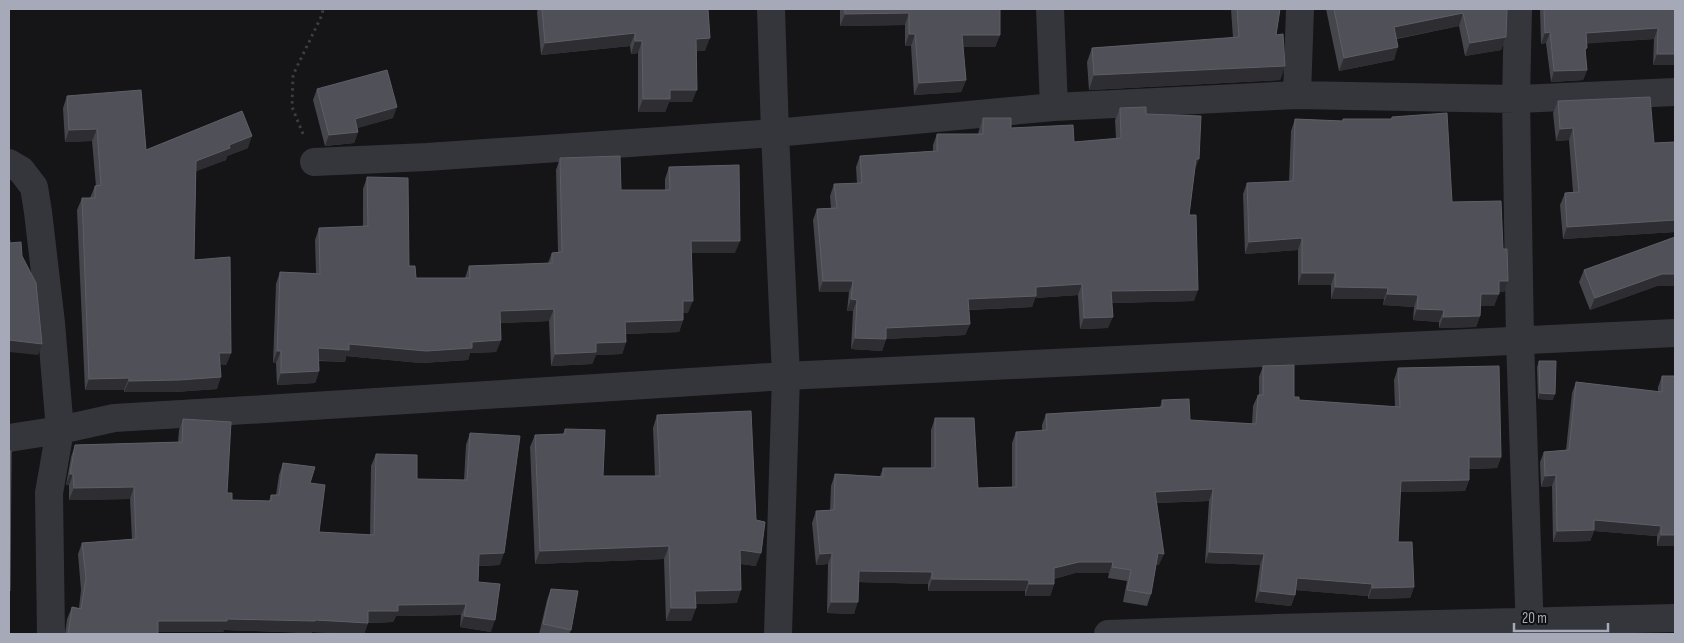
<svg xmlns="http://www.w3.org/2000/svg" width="1684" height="643" viewBox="0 0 1684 643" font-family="'Sofia Sans Condensed',sans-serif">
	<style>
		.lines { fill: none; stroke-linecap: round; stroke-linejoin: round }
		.path { stroke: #3b3d43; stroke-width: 3; stroke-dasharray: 2.5 4; stroke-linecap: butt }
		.minor { stroke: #35363c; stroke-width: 28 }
		.wall { fill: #45454c }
		.shaded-wall { fill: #2e2d32 }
		.building { fill: #505058; stroke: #5d5e67 }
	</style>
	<rect width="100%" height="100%" fill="#151417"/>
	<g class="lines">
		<path class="path" d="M303 134 292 107 293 75 322 15 323 9"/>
		<path class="minor" d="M771 9 775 133 786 376 778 634
			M1050 9 1054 107
			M1518 9 1516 99 1520 340 1530 634
			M1297 95 1300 9
			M314 162 427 157 775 133 1054 107 1297 95 1516 99 1675 92
			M9 163 21 170 34 187 38 212 51 323 60 430 49 493 51 634
			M9 438 60 430 114 418 265 409 786 376 1675 333
			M1108 634 1276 628 1675 618"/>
	</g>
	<path class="wall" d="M538 9H708L705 51H697L692 102H669L665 112H638V53L631 54 630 46 541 55 537 12Z
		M840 9H1000V35L995 47H963L966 80 961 92 914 95 911 46H905V25L840 26Z
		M1231 9H1280L1276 35 1285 66 1280 80 1089 90 1087 62 1092 48 1233 38Z
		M1326 9H1507L1506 37 1501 50 1465 56 1459 26 1397 39 1394 60 1339 71Z
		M1540 9H1675V65H1653L1654 39 1587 43 1585 53 1587 70 1583 80 1551 82 1546 43 1541 44Z
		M317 89 393 118 357 128 358 132 354 143 325 146 313 100Z
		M67 96 146 150 248 148 227 156 226 160 196 171 194 260 231 353 226 365 220 364 217 389 175 392H124V390H85L77 210 82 198H90L95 186H96L92 141 65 142 63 108Z
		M1558 101 1654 143 1675 142V232L1563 239 1560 205 1565 193 1573 192 1569 140 1556 141 1553 113Z
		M1120 108 1146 114 1195 169 1189 215 1194 301 1112 303 1108 328 1080 329 1078 295 1035 298 1032 307 969 310 970 324 965 335 886 339 882 351 851 349 853 311H847L849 292H819L813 220 817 209 831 208 830 196 834 184 857 183 856 167 860 156 933 151V145L937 134H978L979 130 983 118 1011 128 1074 142 1116 139 1115 120Z
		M1392 117 1452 202 1503 249 1508 281 1504 292H1499L1494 306H1481L1480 316 1476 327 1439 328V322L1413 320 1414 307 1383 305 1384 299H1331V285H1298V250L1245 254 1243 194 1247 183 1289 181 1291 131 1295 119 1343 121V119H1391Z
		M560 158 621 190H665V179L669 167 735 253H692L688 313H683V320L679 332 626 334V342L622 354 596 355 592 364 551 366 549 321 500 323 501 340 496 352 470 353 468 360 421 363 346 356 345 362 319 361V371L315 383 277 385 276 363H273L276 284 280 272 316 273 315 240 319 228 363 227V189L367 177 409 266 416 278H465L469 266 548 263 552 253 558 252 556 170Z
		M1675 237V286H1657L1590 310 1579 282 1584 270Z
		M1539 361 1553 400 1538 399 1537 367Z
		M1263 366 1294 397 1299 400 1395 407 1394 380 1398 368 1501 457 1497 468 1469 469V480L1465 491 1400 492 1398 542 1414 587 1410 598 1368 599V596L1296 590 1295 595 1291 606 1255 602 1260 565 1205 563 1209 501 1157 503 1159 565H1156L1151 594 1147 606 1123 602 1127 581 1108 578 1109 573H1075L1054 579V584L1050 596H1025V591H928V584L859 582 854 614 827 613 828 564 816 565 812 523 816 511 830 510 831 486 835 474 880 476 883 468H931V430L935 418 978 488 1012 487V443L1016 432 1042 431V425L1046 414 1160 407 1162 400 1190 420 1252 424 1253 406 1258 395H1259V377Z
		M1662 376H1675V546H1657V536L1594 531 1590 541 1553 542 1552 486 1541 487 1540 462 1544 452 1566 450 1572 393 1576 382 1658 392V387Z
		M657 415 756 566 741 564 737 603 696 604V608L691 621H666L664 559 535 564 530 447 535 435 563 434 565 429 603 476H655L653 428Z
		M183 419 227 493 232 500 269 501 271 495H276L279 475 283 463 310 483 319 532 370 535 371 466 376 454 417 479 464 480 466 445 470 433 500 565 479 566 478 582 491 632 460 627 461 615 396 616 393 622 368 623 364 634 312 632 311 633 224 630 223 632H158V634H65L67 619 72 607 79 608 81 590 78 554 82 543 132 539 130 499 69 500V485H66L71 457 75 445 178 442 179 430Z
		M551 589 571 630 569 634H539L547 600Z"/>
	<path class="shaded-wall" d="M909 13 905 25 840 26 845 14Z
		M1463 13 1459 26 1389 40 1394 27Z
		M1658 28 1654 39 1582 44 1586 33Z
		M1550 32 1546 43 1541 44 1545 33Z
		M635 33 630 46 541 55 545 43Z
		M909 34H915L911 46H905Z
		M962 35H1000L995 47H958Z
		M1506 37 1501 50 1465 56 1470 43Z
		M710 38 705 51H692L696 39Z
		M635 41H642L638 53 631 54Z
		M1398 47 1394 60 1339 71 1344 58Z
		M1657 54H1675V65H1653Z
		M1285 66 1280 80 1089 90 1094 75Z
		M1587 70 1583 80 1551 82 1554 71Z
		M966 80 961 92 914 95 919 83Z
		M670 90H697L692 102H669L665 112H638L643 99Z
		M397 107 393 118 351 130 355 119Z
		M1573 128 1569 140 1556 141 1560 129Z
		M97 129 92 141 65 142 69 130Z
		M358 132 354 143 325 146 329 135Z
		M252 136 248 148 227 156 226 160 192 173 196 161 229 145Z
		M1196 159H1199L1195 170Z
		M1675 220V232L1563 239 1567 227Z
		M1302 238 1298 250 1245 254 1249 242Z
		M691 241H740L735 253H687Z
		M1302 273H1335L1331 285H1298Z
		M1662 274H1675V286H1657L1590 310 1595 298Z
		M823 281H853L849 292H819Z
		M1499 281H1508L1504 292H1495Z
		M1082 284 1078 295 1035 298 1032 307 964 310 968 299 1036 287Z
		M1335 287 1388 288 1384 299H1331Z
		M1198 290 1194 301 1107 303 1111 291Z
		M1387 294 1418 295 1414 307 1383 305Z
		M1481 294H1499L1494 306H1477Z
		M851 299 857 300 853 311H847Z
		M683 301H693L688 313H678Z
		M554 309 549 321 495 323 500 311Z
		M1417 309 1444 310 1439 322 1413 320Z
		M1480 316 1476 327 1439 328 1443 317Z
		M1113 317 1108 328 1080 329 1084 318Z
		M683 320 679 332 621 334 625 322Z
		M970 324 965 335 884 339H886L882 351 851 349 855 338 886 328Z
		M9 340 42 344 38 355 9 352Z
		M501 340 496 352 470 353 468 360 421 363 346 356 345 362 314 360 318 348 349 344Z
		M626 342 622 354 596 355 592 364 551 366 555 354 596 343Z
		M277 351H281L276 363H273Z
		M219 353H231L226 365 215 364Z
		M319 371 315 383 277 385 281 373Z
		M221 377 217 389 175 392H124L129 381Z
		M129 378 124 390H85L89 379Z
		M1540 393 1555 394 1553 400 1538 399Z
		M1469 457H1501L1497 468 1464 469Z
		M70 474H73L69 485H66Z
		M1556 475 1552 486 1541 487 1545 476Z
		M1469 480 1465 491 1397 492 1401 481Z
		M134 487 130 499 69 500 74 488Z
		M1213 489 1209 501 1151 503 1155 492Z
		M1594 520 1661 526 1657 536 1594 531 1590 541 1553 542 1557 531Z
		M1661 535H1675V546H1657Z
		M669 546 664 559 535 564 540 551Z
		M740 550 761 553 756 566 735 563Z
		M1209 552 1264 554 1260 565 1205 563Z
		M504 553 500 565 475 566 479 554Z
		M832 553 828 564 816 565 820 554Z
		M1158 553 1164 554 1159 565H1154Z
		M1079 562H1113L1109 573H1075L1050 580 1054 568Z
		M859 571 932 572 928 584 855 582Z
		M1297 578 1372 584 1368 596 1293 590Z
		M932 579 1029 580 1025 591H928Z
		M1029 584H1054L1050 596H1025Z
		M1414 587 1410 598 1368 599 1372 588Z
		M741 590 737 603 691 604 695 591Z
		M1260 591 1295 595 1291 606 1255 602Z
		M831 602H858L854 614 827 613Z
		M466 604 461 615 396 616 393 622 364 623 368 611 398 605Z
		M671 608H696L691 621H666Z
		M464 616 495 620 491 632 460 627Z
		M227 619 315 620 368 623 364 634 312 632 311 633 224 630 223 632H154L158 621Z"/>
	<path class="building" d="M542 9H708L710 38 696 39 697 90H670V99H643L642 41H635V33L545 43Z
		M845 9H1000V35H962L966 80 919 83 915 34H909V13L845 14Z
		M1237 9H1280L1276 35 1283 34 1285 66 1094 75 1092 48 1239 37Z
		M1334 9H1507L1506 37 1470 43 1463 13 1394 27 1398 47 1344 58Z
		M1544 9H1675V54H1657L1658 28 1586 33 1587 48 1585 49 1587 70 1554 71 1550 32 1545 33Z
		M387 70 397 107 355 119 358 132 329 135 317 89Z
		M141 90 146 150 242 111 252 136 229 145 230 148 196 161 194 260 230 257 231 353H219L221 377 179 380 129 381V378L89 379 82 198H95V186L101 185 97 129 69 130 67 96Z
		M1650 97 1654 143 1675 142V220L1567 227 1565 193 1579 192 1573 128 1560 129 1558 101Z
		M1146 107V114L1201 116 1199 159H1196L1189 215H1196L1198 290 1111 291 1113 317 1084 318 1082 284 1036 287V296L968 299 970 324 886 328V339L855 338 857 300 851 299 853 281H823L817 209 837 208 834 184 862 183 860 156 937 151V134H983V118H1011V128L1073 125 1074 142 1121 138 1120 108Z
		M1447 113 1452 202 1501 201 1503 249H1507L1508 281H1499V294H1481L1480 316 1443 317 1444 310 1417 309 1418 295 1387 294 1388 288 1335 287V273H1302V238L1249 242 1247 183 1293 181 1295 119 1343 121V119H1392V117Z
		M620 156 621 190H670L669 167 739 165 740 241H691L693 301H683V320L625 322 626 342 596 343V352L555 354 554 309 500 311 501 340 472 342V348L426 351 349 344V350L318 348 319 371 281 373V351H277L280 272 320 274 319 228 368 226 367 177 408 178 409 266H415L416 278H470L469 266 552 263V253L562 252 560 158Z
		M9 234 10 243 21 242 22 256 36 283 42 344 9 340Z
		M1675 237V274H1662L1595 298 1584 270Z
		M1539 361H1556L1555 394 1540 393Z
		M1294 365V397H1299V400L1400 407 1398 368 1499 366 1501 457H1469V480L1401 481 1398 542H1412L1414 587 1372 588V584L1297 578 1295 595 1260 591 1264 554 1209 552 1213 489 1155 492 1164 554 1158 553 1151 594 1127 590 1131 570 1112 567 1113 562H1079L1054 568V584H1029V580L932 579V572L859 571 858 602H831L832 553 820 554 816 511 834 510 835 474 883 477V468H935V418H974L978 488 1016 487V432L1047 430 1046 414 1163 407 1162 400 1189 399 1190 420 1256 424 1258 395H1263V366Z
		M1662 376H1675V535H1661V526L1594 520V530L1557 531 1556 475 1545 476 1544 452 1569 450 1576 382 1662 392Z
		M751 411 756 520 765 522 761 553 740 550 741 590 695 591 696 608H671L669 546 540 551 535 435 565 434V429L605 430 603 476H660L657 415Z
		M183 419 231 422 227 493H232V500L271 501V495H279L283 463 315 467 310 483 325 485 319 532 374 535 376 454 417 455V479L467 480 470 433 520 436 504 553 479 554 478 582 500 584 495 620 464 616 466 604 398 605V611H368V623L315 620V621L227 619V621H158V634H68L72 607 81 609 86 578 82 543 136 539 134 487 74 488 73 474H70L75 445 182 442Z
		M9 451H11L10 591H9Z
		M551 589 578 591 571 630 543 624Z"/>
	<rect width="1684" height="643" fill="none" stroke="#a5a9b8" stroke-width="20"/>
	<path d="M1514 623v8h94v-8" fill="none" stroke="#a5a9b8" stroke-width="2.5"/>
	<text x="1522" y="623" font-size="15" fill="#a5a9b8" stroke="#100f12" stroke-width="4" paint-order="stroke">20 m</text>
</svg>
